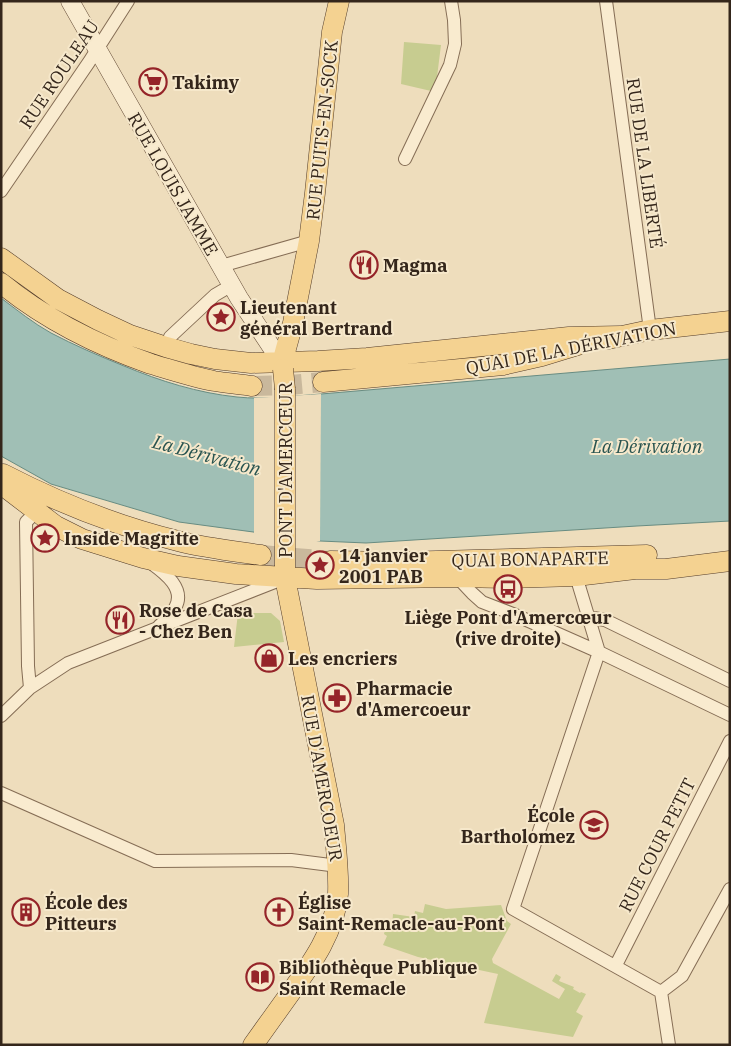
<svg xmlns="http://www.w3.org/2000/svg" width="731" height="1046" viewBox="0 0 731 1046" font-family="'IBM Plex Serif',serif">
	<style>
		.green { fill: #c7cc90 }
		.water { fill: #a0bfb5; stroke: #688c82 }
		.pier { fill: #eeddbc }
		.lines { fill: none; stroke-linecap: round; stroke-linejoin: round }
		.primary-tunnel { stroke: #c9b89c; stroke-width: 20; stroke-dasharray: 20 10; stroke-linecap: butt }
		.street-casing { stroke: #856d55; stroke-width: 14 }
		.secondary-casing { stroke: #674e39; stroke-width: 19 }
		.primary-casing { stroke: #533c2a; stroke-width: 21 }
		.street { stroke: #f9ebcf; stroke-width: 12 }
		.secondary { stroke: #f9ebcf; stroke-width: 18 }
		.primary { stroke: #f4d291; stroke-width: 20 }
		.primary-bridge-casing { stroke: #533c2a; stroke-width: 21; stroke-linecap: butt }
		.primary-bridge { stroke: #f4d291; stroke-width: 20 }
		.labels { text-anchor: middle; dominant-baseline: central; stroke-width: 4; stroke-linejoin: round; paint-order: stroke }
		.street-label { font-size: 18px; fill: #34261b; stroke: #f6e8cb }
		.poi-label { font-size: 18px; font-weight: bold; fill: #34261b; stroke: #f6e8cb; text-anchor: start }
		.water-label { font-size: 19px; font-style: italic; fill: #295450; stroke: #f6e8cb }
	</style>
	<rect width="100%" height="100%" fill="#eeddbc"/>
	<path class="green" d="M404 42 441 45 437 77 431 91 401 84Z
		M238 613H271L280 621 284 642 234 647Z
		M425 904 446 909 501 905 507 921 511 924 492 959 493 963 559 999 565 989 552 981 556 974 561 977 559 981 574 987 573 989 580 993 581 992 586 994 576 1012 583 1016 573 1037 484 1023 498 974 418 957 383 945 387 936 384 934 386 926 392 927 393 914 414 917 415 911 423 913Z"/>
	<path class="water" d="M1 298C17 310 33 323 51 333 74 345 99 356 124 366 160 381 198 393 237 397 265 400 293 396 321 394L730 359V521L637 526 366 543 320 541 179 522 51 484 1 456Z"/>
	<path class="pier" d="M321 394 320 541H306L254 534V398Z"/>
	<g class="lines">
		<path class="primary-tunnel" d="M252 386 290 385 323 382
			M261 555 330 561"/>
		<g class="street-casing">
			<path id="street" d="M606 1 650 330
				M405 159 450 65 455 44 454 20 451 1
				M1 191 89 62 128 1
				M221 266 309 241
				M166 347 170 337 215 295 232 285
				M151 563C165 573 186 589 175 608 172 615 165 621 159 626
				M576 576 599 652
				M457 577 472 593 482 602 513 614 599 652 730 715
				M588 617 605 620 730 681
				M599 652 513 909 661 992
				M30 688 28 666 26 522 36 512
				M1 716 30 688 68 663 280 580
				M1 793 155 861 291 860 338 866
				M616 965 730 741
				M669 1045 661 992 682 976 730 889"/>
		</g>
		<g class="secondary-casing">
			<path id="secondary" d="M70 1 239 298 282 363"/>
		</g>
		<g class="primary-casing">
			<path id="primary" d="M1 258 58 299 98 320 130 335 166 347 191 354 215 359 251 363 318 361 367 358 569 337 621 336
				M1 283C46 320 97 345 151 364 172 370 193 377 214 381 226 383 239 384 252 386
				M608 339 650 330 730 321
				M283 369 282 363 293 323 309 241 315 193 332 32 339 1
				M323 382 503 365 542 356 578 345
				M3 474C59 503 117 526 178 541 205 548 233 551 261 555
				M1 484 56 526 82 539 143 558 178 566 236 574 317 579 457 577 506 578 576 576 635 569H666L730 561
				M330 561 400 562 647 555
				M253 1045C266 1027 278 1010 291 992 312 963 335 931 338 894 339 871 336 848 334 825L285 578V389"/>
		</g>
		<use href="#street" class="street"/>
		<use href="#secondary" class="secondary"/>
		<use href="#primary" class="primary"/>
		<g class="primary-bridge-casing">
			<path id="primary-bridge" d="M283 369 285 389"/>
		</g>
		<use href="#primary-bridge" class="primary-bridge"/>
	</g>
	<defs>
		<g id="supermarket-ring" transform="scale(1.4375)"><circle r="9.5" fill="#f6e8cb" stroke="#952429" stroke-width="1.5"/><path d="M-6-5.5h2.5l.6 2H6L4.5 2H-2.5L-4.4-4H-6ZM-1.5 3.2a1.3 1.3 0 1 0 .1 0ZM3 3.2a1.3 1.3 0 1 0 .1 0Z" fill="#952429"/></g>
		<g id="restaurant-ring" transform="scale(1.4375)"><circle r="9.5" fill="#f6e8cb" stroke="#952429" stroke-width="1.5"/><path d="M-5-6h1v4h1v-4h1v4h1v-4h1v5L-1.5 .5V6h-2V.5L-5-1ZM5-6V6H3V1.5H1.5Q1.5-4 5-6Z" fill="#952429"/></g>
		<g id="sight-ring" transform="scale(1.4375)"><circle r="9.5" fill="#f6e8cb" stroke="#952429" stroke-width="1.5"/><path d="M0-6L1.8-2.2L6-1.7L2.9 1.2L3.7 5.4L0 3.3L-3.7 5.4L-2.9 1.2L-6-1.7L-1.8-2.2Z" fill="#952429"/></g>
		<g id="bus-ring" transform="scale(1.4375)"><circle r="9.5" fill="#f6e8cb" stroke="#952429" stroke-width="1.5"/><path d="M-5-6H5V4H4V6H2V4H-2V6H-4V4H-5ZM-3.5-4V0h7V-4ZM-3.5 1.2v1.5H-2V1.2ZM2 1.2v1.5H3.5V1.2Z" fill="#952429"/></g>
		<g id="shop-ring" transform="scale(1.4375)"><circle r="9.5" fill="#f6e8cb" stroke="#952429" stroke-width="1.5"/><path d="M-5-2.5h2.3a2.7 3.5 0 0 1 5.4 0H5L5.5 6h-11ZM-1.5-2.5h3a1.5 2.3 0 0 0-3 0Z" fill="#952429"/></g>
		<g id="pharmacy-ring" transform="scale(1.4375)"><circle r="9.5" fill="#f6e8cb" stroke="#952429" stroke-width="1.5"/><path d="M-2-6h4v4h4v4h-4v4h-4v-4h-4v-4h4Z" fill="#952429"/></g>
		<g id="school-ring" transform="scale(1.4375)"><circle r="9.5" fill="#f6e8cb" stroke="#952429" stroke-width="1.5"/><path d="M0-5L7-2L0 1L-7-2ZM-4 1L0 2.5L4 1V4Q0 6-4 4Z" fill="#952429"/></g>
		<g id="building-ring" transform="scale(1.4375)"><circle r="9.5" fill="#f6e8cb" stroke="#952429" stroke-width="1.5"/><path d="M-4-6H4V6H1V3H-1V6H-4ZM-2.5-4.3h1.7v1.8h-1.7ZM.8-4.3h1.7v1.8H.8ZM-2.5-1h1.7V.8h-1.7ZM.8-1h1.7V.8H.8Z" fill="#952429"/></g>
		<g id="church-ring" transform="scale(1.4375)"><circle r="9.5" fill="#f6e8cb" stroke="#952429" stroke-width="1.5"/><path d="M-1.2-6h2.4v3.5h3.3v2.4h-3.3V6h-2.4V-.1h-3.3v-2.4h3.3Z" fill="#952429"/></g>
		<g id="library-ring" transform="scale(1.4375)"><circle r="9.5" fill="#f6e8cb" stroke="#952429" stroke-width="1.5"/><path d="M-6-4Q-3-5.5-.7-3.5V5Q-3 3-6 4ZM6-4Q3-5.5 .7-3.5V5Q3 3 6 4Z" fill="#952429"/></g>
	</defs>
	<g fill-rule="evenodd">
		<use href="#supermarket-ring" x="153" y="82"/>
		<use href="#restaurant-ring" x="364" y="265"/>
		<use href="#sight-ring" x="221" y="317"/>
		<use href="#sight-ring" x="45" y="538"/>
		<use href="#sight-ring" x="320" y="565"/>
		<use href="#bus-ring" x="508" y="589"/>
		<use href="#restaurant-ring" x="120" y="620"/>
		<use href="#shop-ring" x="269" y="658"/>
		<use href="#pharmacy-ring" x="337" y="698"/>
		<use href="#school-ring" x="594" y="825"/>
		<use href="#building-ring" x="26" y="912"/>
		<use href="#church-ring" x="279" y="912"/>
		<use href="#library-ring" x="260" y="977"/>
	</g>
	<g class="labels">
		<g class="street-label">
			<text transform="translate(59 74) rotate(-56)">RUE ROULEAU</text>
			<text transform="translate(322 130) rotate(-84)">RUE PUITS-EN-SOCK</text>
			<text transform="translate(645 163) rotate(82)">RUE DE LA LIBERTÉ</text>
			<text transform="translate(173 184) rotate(60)">RUE LOUIS JAMME</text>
			<text transform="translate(571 348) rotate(-11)">QUAI DE LA DÉRIVATION</text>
			<text transform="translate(285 470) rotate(-90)">PONT D'AMERCŒUR</text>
			<text transform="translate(530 559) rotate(-1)">QUAI BONAPARTE</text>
			<text transform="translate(322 778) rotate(80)">RUE D'AMERCOEUR</text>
			<text transform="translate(657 845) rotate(-63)">RUE COUR PETIT</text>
		</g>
		<g class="poi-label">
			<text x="172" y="82">Takimy</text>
			<text x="383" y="265">Magma</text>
			<text x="240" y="307">Lieutenant<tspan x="240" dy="21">général Bertrand</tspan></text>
			<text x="64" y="538">Inside Magritte</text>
			<text x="339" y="555">14 janvier<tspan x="339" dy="21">2001 PAB</tspan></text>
			<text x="139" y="610">Rose de Casa<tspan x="139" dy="21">- Chez Ben</tspan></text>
			<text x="508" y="617" text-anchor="middle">Liège Pont d'Amercœur<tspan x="508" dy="21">(rive droite)</tspan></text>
			<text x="288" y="658">Les encriers</text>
			<text x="356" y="688">Pharmacie<tspan x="356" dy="21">d'Amercoeur</tspan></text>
			<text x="575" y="815" text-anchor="end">École<tspan x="575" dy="21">Bartholomez</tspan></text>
			<text x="45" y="902">École des<tspan x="45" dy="21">Pitteurs</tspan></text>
			<text x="298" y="902">Église<tspan x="298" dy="21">Saint-Remacle-au-Pont</tspan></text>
			<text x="279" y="967">Bibliothèque Publique<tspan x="279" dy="21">Saint Remacle</tspan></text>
		</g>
		<g class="water-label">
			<text x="647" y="446">La Dérivation</text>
			<text transform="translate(207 455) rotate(15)">La Dérivation</text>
		</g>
	</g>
	<rect width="731" height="1046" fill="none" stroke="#34261b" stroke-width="5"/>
</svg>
